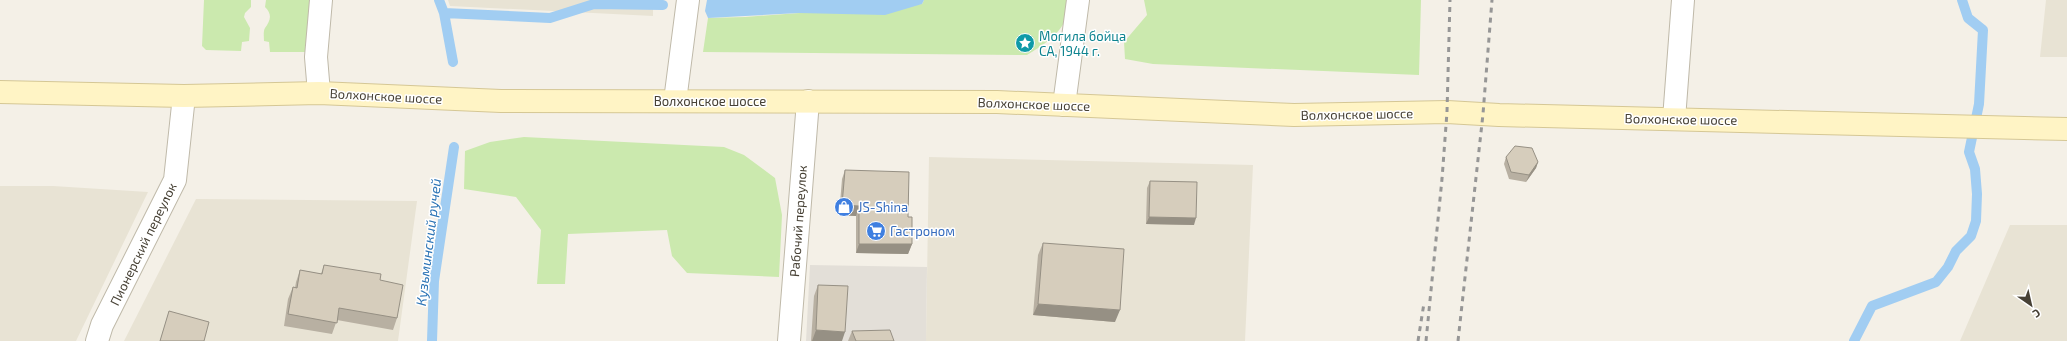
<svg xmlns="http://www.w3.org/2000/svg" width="2067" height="341" viewBox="0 0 2067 341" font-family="'Exo 2',sans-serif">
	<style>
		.residential { fill: #e8e3d4 }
		.industrial { fill: #e3dfd8 }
		.green { fill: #cbe9ae }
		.water { fill: #a1cdf2 }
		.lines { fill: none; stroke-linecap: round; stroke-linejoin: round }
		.stream { stroke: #a1cdf2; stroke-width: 10 }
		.minor-casing { stroke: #bfb9a9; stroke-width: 24 }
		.secondary-casing { stroke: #d5c795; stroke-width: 24 }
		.minor { stroke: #fff; stroke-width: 22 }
		.secondary { stroke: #fff4c5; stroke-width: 22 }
		.rail { stroke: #969696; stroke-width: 3; stroke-dasharray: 5 5; stroke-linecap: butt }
		.wall { fill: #b8b0a2 }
		.shaded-wall { fill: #969084 }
		.building { fill: #d6cdbc; stroke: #969084 }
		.labels { text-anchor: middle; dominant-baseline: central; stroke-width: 3; stroke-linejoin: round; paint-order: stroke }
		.culture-label { font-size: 13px; fill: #0d838f; stroke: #fff; text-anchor: start }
		.street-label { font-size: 13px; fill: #474135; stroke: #fff }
		.shop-label { font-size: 13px; fill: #366cbe; stroke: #fff; text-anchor: start }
		.water-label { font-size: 14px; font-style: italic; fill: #2c74b5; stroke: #fff }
	</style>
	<rect width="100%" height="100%" fill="#f4f0e7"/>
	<path class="residential" d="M448 0H653V16L450 6Z
		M2046 0H2067V57H2040Z
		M929 157 1253 165 1245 341H926Z
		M0 186H53L148 192 76 341H0Z
		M196 199 417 201 398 341H124Z
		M2010 225H2067V341H1960Z"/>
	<path class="industrial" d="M810 265 927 267 926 341H806Z"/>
	<path class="green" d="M204 0H251V7L245 13 244 17 250 28 249 41 242 42 241 51 206 50 202 46Z
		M266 0H311L306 52H270L269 42 264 41C264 38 263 31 265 28 270 21 273 15 265 7Z
		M924 0H1069C1069 5 1069 11 1067 16 1061 34 1042 46 1027 55L703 52 708 18 745 17 922 4Z
		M1144 0H1421L1419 75 1153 64 1125 59 1124 42 1147 15Z
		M524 137 724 147 744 155 775 178 782 215 779 277 687 273 672 256 667 230 568 234 565 284H537L541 230 516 197 464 189 465 151 490 142Z"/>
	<path class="water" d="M707 0H924L922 4 885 15 799 13 708 18 705 11Z"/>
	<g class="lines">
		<path class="stream" d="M439 0 444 13 453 62
			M444 13 550 18 594 4 663 5
			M432 341 434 281 454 147
			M1854 341 1872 306 1936 282 1948 267 1956 251 1971 236 1976 221 1977 194 1975 169 1969 152 1979 104 1983 30 1968 18 1962 0"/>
		<g class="minor-casing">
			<path id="minor" d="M319 93 316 57 321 0
				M675 101 688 0
				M1064 105 1078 0
				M1674 119 1683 0
				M97 341 102 325 175 180 184 96
				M789 341 808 101"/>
		</g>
		<g class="secondary-casing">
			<path id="secondary" d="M0 92 184 96 319 93 501 101 997 102 1294 115 1447 112 1499 115 2067 129"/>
		</g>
		<use href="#minor" class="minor"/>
		<use href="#secondary" class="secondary"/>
		<path class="rail" d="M1418 341 1424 303
			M1426 341 1442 179 1447 112 1450 0
			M1458 341 1483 114 1492 0"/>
	</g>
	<path class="wall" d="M1506 157 1538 162 1536 168 1526 182 1509 179 1504 164Z
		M845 170 908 217 912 244 908 254 856 253V216L839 215 842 179Z
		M1150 181 1194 225 1146 224 1147 188Z
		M1043 243 1115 322 1033 315 1038 255Z
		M324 265 380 280 397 318 393 330 337 320 332 334 284 326 288 299 293 287 295 288 296 282 300 270 321 274Z
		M818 285 842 341H811L814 296Z
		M169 311 204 341H160Z
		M852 331 894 341H848Z"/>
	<path class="shaded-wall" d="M1538 162 1536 168 1526 182 1529 175Z
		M842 205 859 206 856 216 839 215Z
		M1149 217 1196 218 1194 225 1146 224Z
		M859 244H912L908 254 856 253Z
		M1038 304 1120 310 1115 322 1033 315Z
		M816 330 845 332 842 341H812Z"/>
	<path class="building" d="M1515 146 1532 148 1538 162 1529 175 1511 172 1506 157Z
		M845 170 909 172 908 217H912V244H859V206L842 205Z
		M1150 181 1197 182 1196 218 1149 217Z
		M1043 243 1124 249 1120 310 1038 304Z
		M324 265 381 274 380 280 403 285 397 318 339 308 337 323 288 314 293 287 297 288 300 270 322 274Z
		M818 285 848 286 845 332 816 330Z
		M169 311 209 322 204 341H160Z
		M890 330 894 341H856L852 331Z"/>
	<defs>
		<g id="sight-disc" transform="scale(1)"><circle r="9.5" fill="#0f9aa8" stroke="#fff"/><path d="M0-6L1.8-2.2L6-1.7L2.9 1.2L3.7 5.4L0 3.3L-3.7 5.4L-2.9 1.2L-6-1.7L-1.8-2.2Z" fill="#fff"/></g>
		<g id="shop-disc" transform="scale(1)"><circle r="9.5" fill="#3f7fe0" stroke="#fff"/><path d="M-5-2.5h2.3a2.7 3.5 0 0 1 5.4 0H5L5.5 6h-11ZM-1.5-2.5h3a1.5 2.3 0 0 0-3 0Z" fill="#fff"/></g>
		<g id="supermarket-disc" transform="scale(1)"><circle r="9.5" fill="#3f7fe0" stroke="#fff"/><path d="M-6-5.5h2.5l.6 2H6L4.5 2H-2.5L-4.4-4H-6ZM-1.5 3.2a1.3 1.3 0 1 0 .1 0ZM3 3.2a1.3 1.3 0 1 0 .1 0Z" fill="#fff"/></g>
	</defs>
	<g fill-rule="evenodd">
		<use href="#sight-disc" x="1025" y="43"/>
		<use href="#shop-disc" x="844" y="207"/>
		<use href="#supermarket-disc" x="876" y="231"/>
	</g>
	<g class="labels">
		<g class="culture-label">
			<text x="1039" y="36">Могила бойца<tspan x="1039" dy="15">СА, 1944 г.</tspan></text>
		</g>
		<g class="street-label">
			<text transform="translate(386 96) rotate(3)">Волхонское шоссе</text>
			<text x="710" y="101">Волхонское шоссе</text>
			<text transform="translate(1034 104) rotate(2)">Волхонское шоссе</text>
			<text transform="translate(1357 114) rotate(-1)">Волхонское шоссе</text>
			<text transform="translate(1681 119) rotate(1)">Волхонское шоссе</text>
			<text transform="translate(798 221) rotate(-86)">Рабочий переулок</text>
			<text transform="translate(143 244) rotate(-64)">Пионерский переулок</text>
		</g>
		<g class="shop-label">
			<text x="858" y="207">JS-Shina</text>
			<text x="890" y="231">Гастроном</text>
		</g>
		<g class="water-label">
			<text transform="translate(428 242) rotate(-83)">Кузьминский ручей</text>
		</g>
	</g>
	<g transform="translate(2031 305) rotate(146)" stroke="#ffffff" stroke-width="3" paint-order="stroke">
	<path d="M0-3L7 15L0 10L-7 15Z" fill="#474135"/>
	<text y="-6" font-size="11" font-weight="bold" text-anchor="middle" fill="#474135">С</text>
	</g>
</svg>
